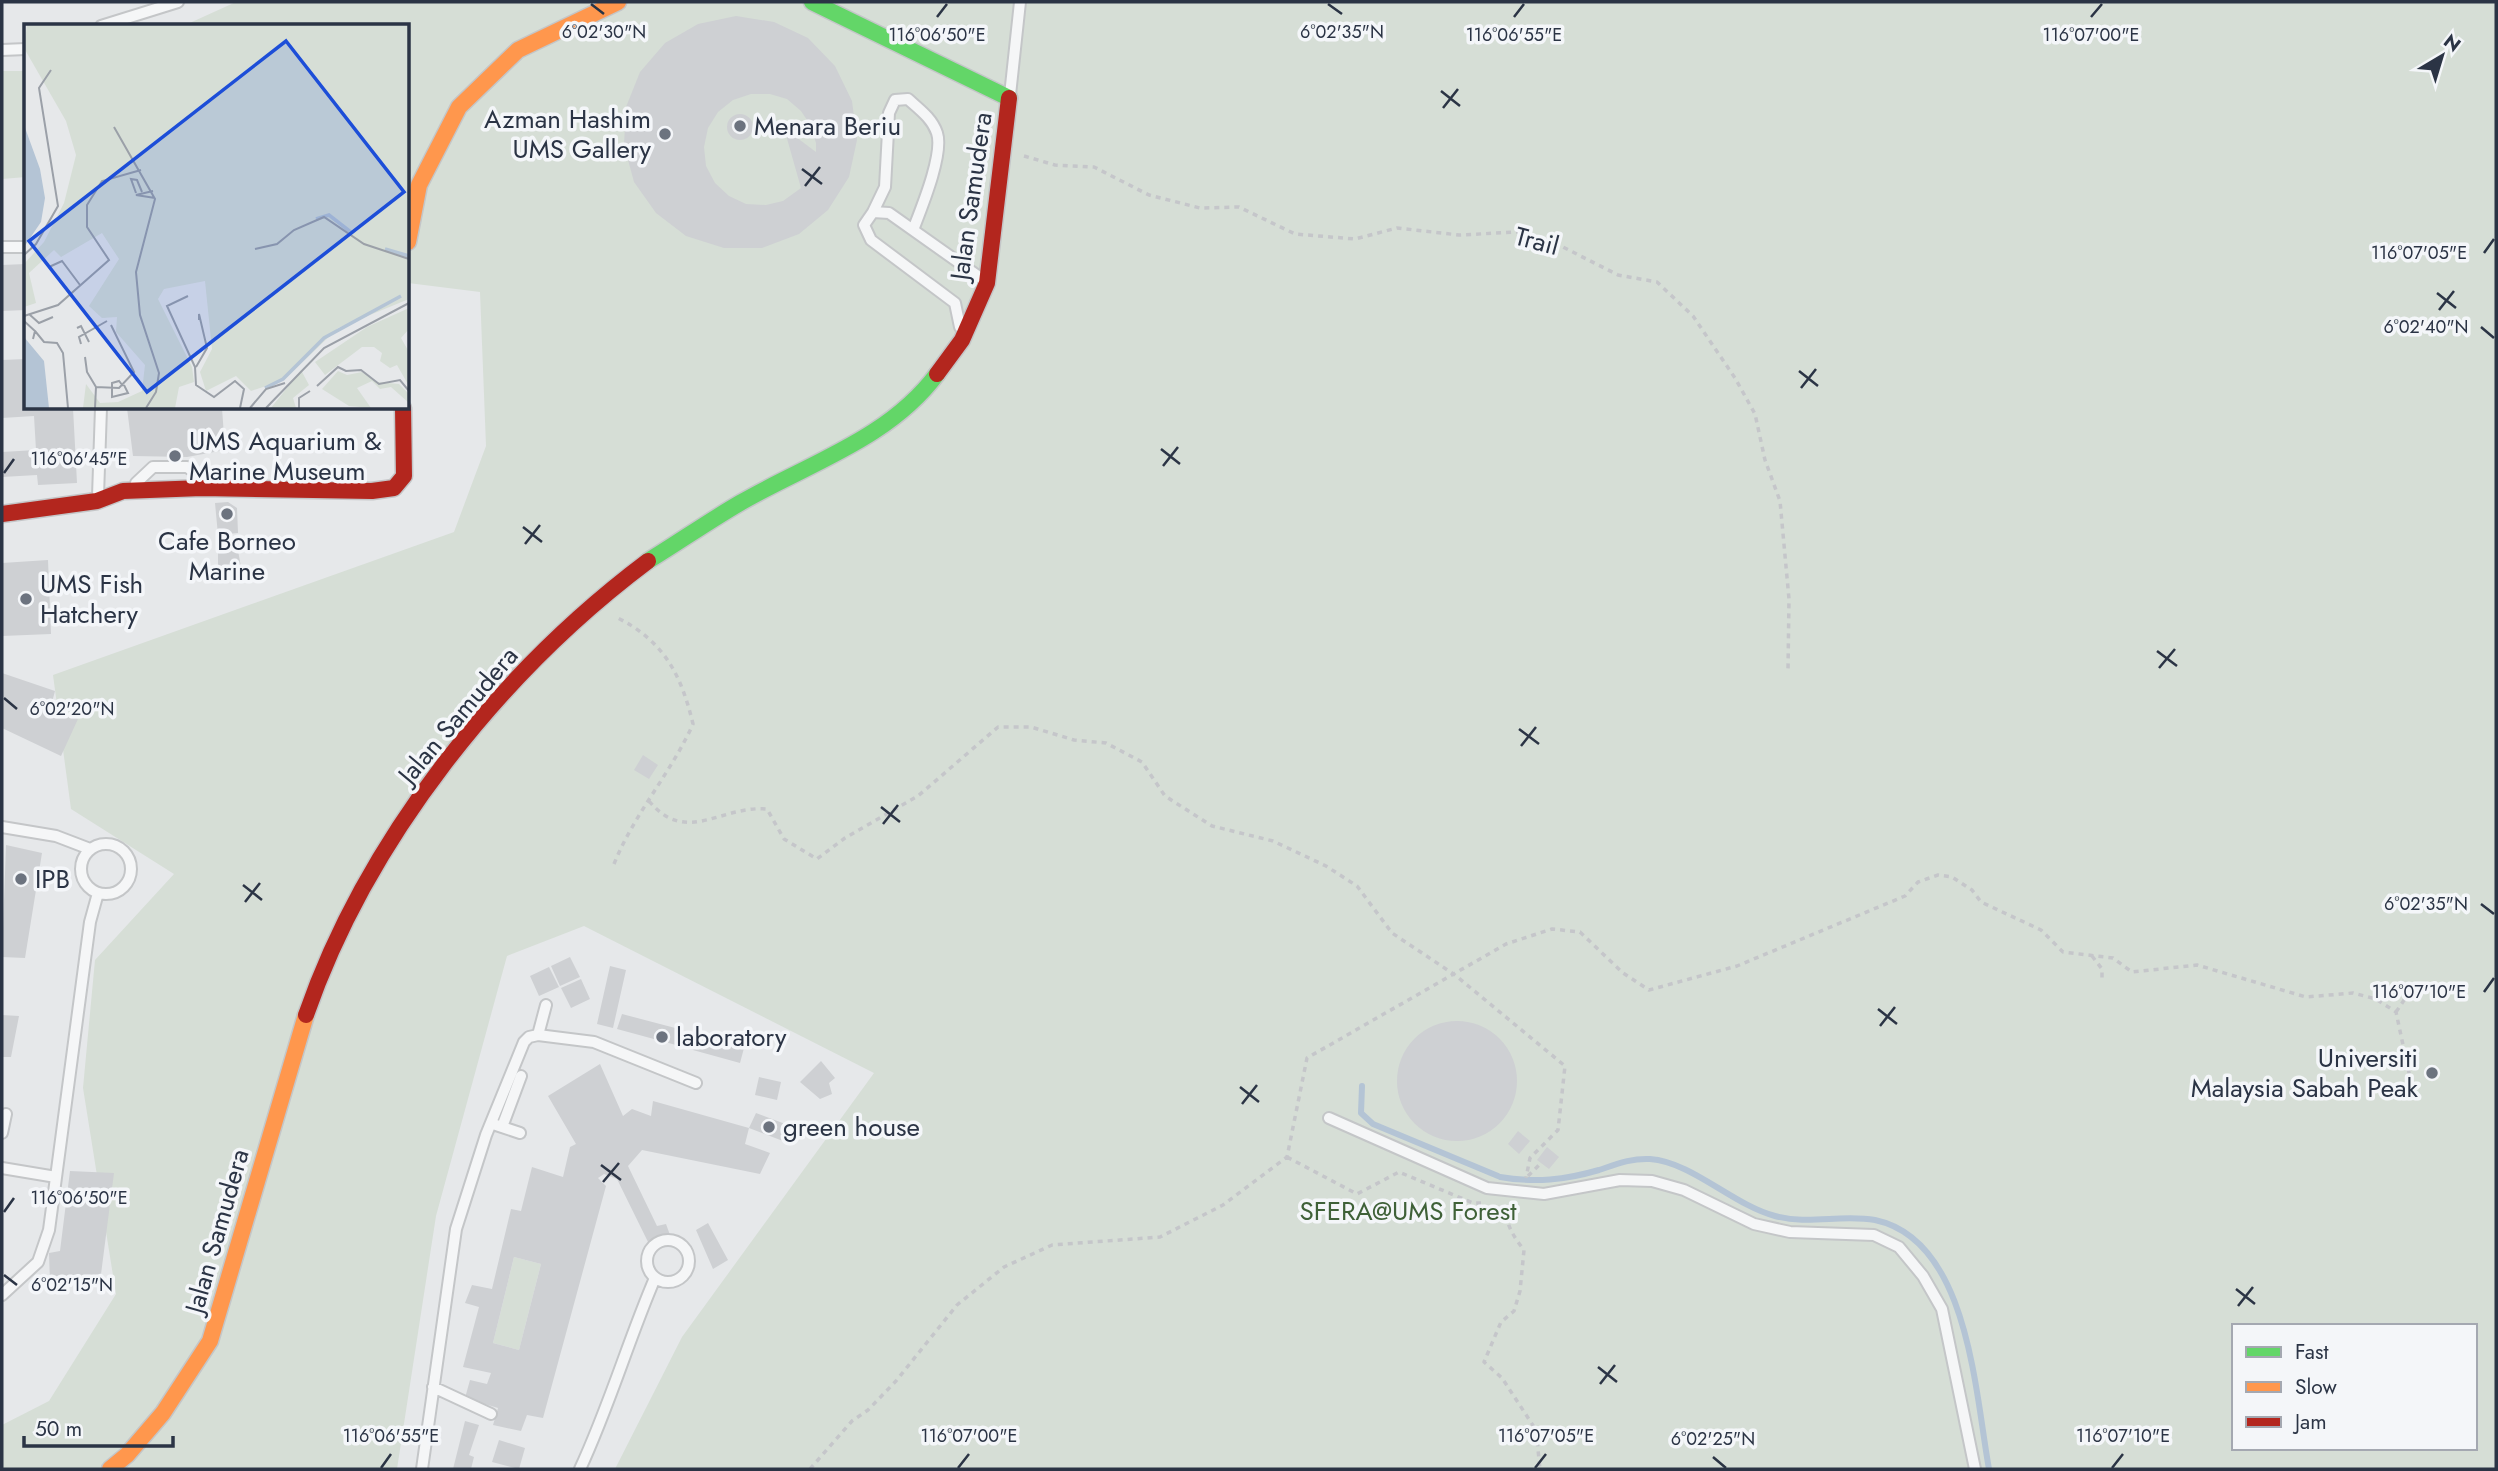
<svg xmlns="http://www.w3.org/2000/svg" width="2498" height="1471" viewBox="0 0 2498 1471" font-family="Jost,sans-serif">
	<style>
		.green { fill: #d6ded6; fill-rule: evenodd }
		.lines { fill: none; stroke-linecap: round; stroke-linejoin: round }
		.stream { stroke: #b4c4d5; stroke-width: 6 }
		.building { fill: #ced0d3; fill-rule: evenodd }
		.lane-casing { stroke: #c4c6c8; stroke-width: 14 }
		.fast-casing { stroke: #c4c6c8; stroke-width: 19 }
		.slow-casing { stroke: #c4c6c8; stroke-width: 19 }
		.jam-casing { stroke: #c4c6c8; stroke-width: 19 }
		.path { stroke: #c5c6ca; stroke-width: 3.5; stroke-dasharray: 5 5; stroke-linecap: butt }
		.lane { stroke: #f5f6f7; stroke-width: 10 }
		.fast { stroke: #63d668; stroke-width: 16 }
		.slow { stroke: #ff974d; stroke-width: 16 }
		.jam { stroke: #b3261e; stroke-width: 16 }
		.ticks { fill: none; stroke: #2b3445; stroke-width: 2.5 }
		.poi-dot { fill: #6c737f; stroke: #f4f6f9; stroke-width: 2.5 }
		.labels { text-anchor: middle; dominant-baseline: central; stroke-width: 7; stroke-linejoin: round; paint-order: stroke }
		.poi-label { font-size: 26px; fill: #2b3445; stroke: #f4f6f9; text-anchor: start }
		.street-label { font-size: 26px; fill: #2b3445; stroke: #f4f6f9 }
		.park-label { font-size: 26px; fill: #3f6138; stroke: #f4f6f9 }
		.inset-river { fill: none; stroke: #b4c4d5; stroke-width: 3.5 }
		.inset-road { fill: none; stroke: #9ba0a8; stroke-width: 2 }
		.view { fill: #1d4ed8; fill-opacity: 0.15; stroke: #1d4ed8; stroke-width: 3.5 }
		.inset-edge { fill: none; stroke: #2b3445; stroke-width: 3.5 }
		.ticks-label { font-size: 18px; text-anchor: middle; fill: #2b3445; stroke: #f4f6f9; stroke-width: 7; stroke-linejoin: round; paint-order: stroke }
	</style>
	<rect width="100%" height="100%" fill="#e6e8ea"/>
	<path class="green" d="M236 2H2496V1469H615L682 1337 874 1073 584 926 507 956 436 1216 397 1469H2V1425L49 1401 116 1294 83 1088 95 960 174 874 71 809 53 675 454 532 486 446 480 292 408 283V26H183ZM2234 1326H2475V1448H2234Z
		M2 71H26V177L2 179Z
		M514 1257 541 1264 519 1350 493 1343Z"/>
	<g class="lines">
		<path class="stream" d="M1362 1086 1361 1113 1373 1124 1498 1176
			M1500 1177C1535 1183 1565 1180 1599 1170 1617 1164 1632 1158 1650 1159 1692 1162 1733 1205 1775 1216 1808 1225 1842 1214 1875 1220 1969 1240 1975 1393 1989 1469"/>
	</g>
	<path class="building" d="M736 16 774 22 808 38 835 66 852 101 857 140 849 177 828 210 799 234 762 248H724L686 236 656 213 634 182 624 145 626 107 640 72 665 43 698 24ZM751 94H770L787 99 801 111 811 126 816 143V152L784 128 801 188 783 201 766 205 746 204 729 196 715 183 706 166 704 147 708 128 718 112 733 100Z
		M727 127a13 13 0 1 1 26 0a13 13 0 1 1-26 0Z
		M26 264V310L2 311V265Z
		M26 359V408H73L77 483 38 485 37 475 2 477V452L36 450 34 416 2 418V360Z
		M127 408H222L225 450 187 457 133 456Z
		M228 502 237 508 238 533 218 535 215 503Z
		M237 545 241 567 218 570V547Z
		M48 560 51 634 2 636V563Z
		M2 673 55 691 51 706 78 719 61 756 2 728Z
		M643 755 658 765 649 779 634 770Z
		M6 845 42 853 25 958 2 957Z
		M570 957 580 977 560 986 551 966Z
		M610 966 626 970 613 1028 597 1024Z
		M549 967 559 987 539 996 530 976Z
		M581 979 590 999 571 1008 561 988Z
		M622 1014 679 1029 676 1045 617 1029Z
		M2 1015 19 1016 11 1057H2Z
		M1397 1081a60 60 0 1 1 120 0a60 60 0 1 1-120 0Z
		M686 1032 744 1048 740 1063 682 1047Z
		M821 1061 835 1078 829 1083 832 1094 820 1099 800 1082Z
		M600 1064 623 1116 632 1109 651 1116 653 1101 749 1128 745 1144 770 1153 760 1174 642 1150 628 1166 657 1226 666 1224 670 1235 650 1246 617 1179 604 1174 598 1178 606 1186 543 1418 527 1415 521 1431 493 1425 498 1408 465 1398 470 1380 487 1384 491 1373 463 1367 479 1307 465 1303 472 1285 492 1289 511 1209 521 1211 532 1167 563 1177 570 1147 576 1144 548 1096ZM514 1257 541 1264 519 1350 493 1343Z
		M759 1077 781 1082 777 1100 755 1095Z
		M756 1113 788 1125 783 1141 749 1128Z
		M1518 1131 1530 1141 1519 1154 1508 1144Z
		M1547 1147 1559 1157 1549 1169 1537 1160Z
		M70 1171 114 1173 100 1282H50L49 1253 60 1251Z
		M708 1223 728 1260 713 1269 696 1230Z
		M465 1421 479 1425 469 1455 474 1457 471 1469H453Z
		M499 1440 525 1448 519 1469 492 1462Z"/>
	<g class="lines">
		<g class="lane-casing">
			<path id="lane" d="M101 26 178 2
				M2 50 26 49
				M1010 95 1020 2
				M873 212 885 187 889 113 895 100 908 99C919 109 932 118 937 133 944 154 921 209 913 230
				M2 247H26
				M960 327 955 303 871 240 864 225 873 212 889 213 985 281
				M136 483 153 467H187L193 471 201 485
				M98 496 101 408
				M2 827 56 836 90 849
				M81 869a25 25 0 1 1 50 0a25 25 0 1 1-50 0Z
				M538 1035 546 1005
				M1329 1118 1487 1188 1544 1194 1620 1180 1652 1181 1684 1190 1754 1224 1790 1232 1874 1235 1899 1247 1923 1276 1942 1309 1975 1469
				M496 1125 520 1133
				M502 1127 521 1076
				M2 1133 6 1114
				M2 1168 56 1177
				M647 1261a21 21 0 1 1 42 0a21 21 0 1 1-42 0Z
				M2 1295 38 1262 49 1230 90 922 98 893
				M433 1387 491 1414
				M422 1469 456 1229 486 1135 524 1042 529 1037 538 1035 594 1042 696 1083
				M580 1469C609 1407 628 1341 655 1278"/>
		</g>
		<g class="fast-casing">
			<path id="fast" d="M812 2 1009 98
				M648 561C679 542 709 521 740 503 807 464 889 439 937 374"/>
		</g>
		<g class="slow-casing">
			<path id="slow" d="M408 242 419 185 459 107 518 50 618 2
				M110 1469 127 1455 163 1413 210 1341 306 1015"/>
		</g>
		<g class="jam-casing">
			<path id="jam" d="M937 374 962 340 987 283 1009 98
				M2 514 97 501 123 491 202 488 372 491 394 488 404 476 403 408
				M306 1015C367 839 500 672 648 561"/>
		</g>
		<path class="path" d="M1024 156 1055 165 1094 167 1149 195 1200 208 1239 207 1295 234 1355 239 1397 228 1459 235 1518 232 1553 242 1618 275 1657 282 1693 316 1735 378 1755 414 1765 460 1780 501 1789 599 1788 670
			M649 801C686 846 721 805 767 809L784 839 817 859 845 838 918 796 998 727H1031L1074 740 1106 743 1142 762 1165 796 1212 826 1273 841 1326 866 1357 886 1392 933 1455 975 1565 1066 1558 1130 1530 1158 1526 1178
			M614 864C634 814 671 773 693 724 681 674 664 641 616 617
			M2092 956 2102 969V978
			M2396 1012 2413 987
			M1287 1157 1357 1194 1399 1172 1473 1203H1481
			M1528 1176 1539 1165
			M1508 1205C1503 1222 1514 1237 1524 1250L1520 1291 1514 1311 1501 1322 1484 1362 1502 1378 1536 1430 1540 1469
			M810 1469 852 1421 868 1410 896 1381 957 1305 1004 1267 1052 1245 1160 1237 1223 1205 1287 1157 1307 1058 1506 944 1552 929 1580 932 1623 973 1649 990 1737 966 1905 896 1918 882 1938 875 1952 877 1972 890 1981 902 2041 930 2063 952 2113 958 2132 972 2197 965 2306 997 2353 993 2376 999 2396 1012 2409 1073 2416 1090"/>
		<use href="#lane" class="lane"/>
		<use href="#fast" class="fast"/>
		<use href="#slow" class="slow"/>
		<use href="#jam" class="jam"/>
	</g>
	<path class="ticks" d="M591 4 604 14M1328 4 1342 14M937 17 947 4M1514 17 1524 4M2091 17 2102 4M1441 91 1460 106M1443 108 1458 89M802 169 822 184M805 186 820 167M2484 253 2494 239M2437 293 2456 308M2439 310 2454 291M2481 327 2494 338M1799 371 1818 386M1801 388 1816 369M1161 449 1180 464M1163 466 1178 447M4 473 14 459M523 527 542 542M525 544 540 525M2157 651 2177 666M2159 668 2175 649M4 698 17 709M1519 729 1539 744M1521 746 1536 727M881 807 900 822M883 824 898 805M243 885 262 900M245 902 260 883M2481 904 2494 914M2484 992 2494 978M1878 1009 1897 1024M1880 1026 1895 1007M1240 1087 1259 1102M1242 1104 1257 1085M601 1165 621 1180M603 1182 619 1163M4 1212 14 1198M4 1275 17 1285M2236 1289 2255 1304M2238 1306 2253 1287M1598 1367 1617 1382M1600 1384 1615 1365M1713 1457 1726 1468M381 1468 391 1454M958 1468 969 1454M1535 1468 1546 1454M2112 1468 2123 1454"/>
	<g class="poi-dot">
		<circle cx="740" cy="126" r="7"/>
		<circle cx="665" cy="134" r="7"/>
		<circle cx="175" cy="456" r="7"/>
		<circle cx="227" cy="514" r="7"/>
		<circle cx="26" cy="599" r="7"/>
		<circle cx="21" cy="879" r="7"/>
		<circle cx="662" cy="1037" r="7"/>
		<circle cx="2432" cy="1073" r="7"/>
		<circle cx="769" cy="1127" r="7"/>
	</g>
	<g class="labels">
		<g class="poi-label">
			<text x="651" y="119" text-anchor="end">Azman Hashim<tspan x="651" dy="30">UMS Gallery</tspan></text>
			<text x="754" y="126">Menara Beriu</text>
			<text x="189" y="441">UMS Aquarium &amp;<tspan x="189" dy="30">Marine Museum</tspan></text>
			<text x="227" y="541" text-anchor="middle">Cafe Borneo<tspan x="227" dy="30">Marine</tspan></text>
			<text x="40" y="584">UMS Fish<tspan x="40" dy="30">Hatchery</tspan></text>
			<text x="35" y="879">IPB</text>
			<text x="676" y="1037">laboratory</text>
			<text x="2418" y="1058" text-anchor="end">Universiti<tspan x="2418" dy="30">Malaysia Sabah Peak</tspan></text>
			<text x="783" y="1127">green house</text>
		</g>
		<g class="street-label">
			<text transform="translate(971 196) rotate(-82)">Jalan Samudera</text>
			<text transform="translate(1537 241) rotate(15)">Trail</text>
			<text transform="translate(458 715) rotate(-50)">Jalan Samudera</text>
			<text transform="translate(217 1231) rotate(-74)">Jalan Samudera</text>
		</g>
		<g class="park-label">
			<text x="1408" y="1211">SFERA@UMS Forest</text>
		</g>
	</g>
	<g transform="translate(24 24)">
		<rect width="385" height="385" fill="#e6e8ea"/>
		<path d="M3 1H385V275L314 304 260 356 227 367 212 352 182 367 176 348 188 325 181 257 140 265 134 275 168 343 170 358 155 363 151 384H59L62 360 76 379 94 378 118 367 121 341 92 308 93 293 78 294 65 282 95 235 78 209 37 233 30 226 5 249 12 279 0 283V240L20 218 40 179 52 131 42 97 0 24ZM385 284V305L377 314 385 328V362L373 341 366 344 356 337 358 329 350 323H338L301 351 291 338 343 303ZM277 346 285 361 269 374 272 384H247ZM314 347 323 351 338 348 353 358 375 360 385 370V379L367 363 356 365 348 357 333 364 347 384 325 382 298 365Z" fill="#d6ded6"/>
		<path d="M0 101 16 145 21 174 17 198 0 223ZM0 313 20 337 25 384H0Z" fill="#b4c4d5"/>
		<path class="inset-river" d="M292 195 305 191 328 209M361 225 385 232M241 364 259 355 300 314 377 272"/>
		<path class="inset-road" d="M90 103 131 175 112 248 116 291 135 349 132 368 122 384M129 167 112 171 131 174M112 169 107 155 113 156 118 168M231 225 253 220 270 206 300 193 340 220 385 235M0 231 12 220 34 182 15 64 27 46M25 243 38 237 56 261M164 272 143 282 171 343 172 361 190 373 211 357 220 365 216 384M5 290 15 299 29 293M0 292 34 281 85 236 63 203V181L78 157 117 146M0 297 11 307 9 315M53 304 57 302 65 318M11 307 20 318 33 319 39 329 44 384M57 320 55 313 83 297M61 333 63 348 72 363M172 343 183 324 175 290V296M99 362 95 357 88 359V373L104 369 100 361M293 362 314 343 322 347 337 346 355 360 376 356 385 367M71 384 72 363 95 364 110 348 87 301M226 384 242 365 261 359M242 384 300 324 385 279M275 384V374L286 367"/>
		<path class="view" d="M262 17 380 168 123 368 5 217Z"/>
		<rect width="385" height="385" class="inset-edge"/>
	</g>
	<g class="ticks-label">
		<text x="604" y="38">6°02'30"N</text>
		<text x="1342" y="38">6°02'35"N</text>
		<text x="937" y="41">116°06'50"E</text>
		<text x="1514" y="41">116°06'55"E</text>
		<text x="2091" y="41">116°07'00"E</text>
		<text x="2419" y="259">116°07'05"E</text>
		<text x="2426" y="333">6°02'40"N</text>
		<text x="79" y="465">116°06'45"E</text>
		<text x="72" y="715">6°02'20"N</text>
		<text x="2426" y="910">6°02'35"N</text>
		<text x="2419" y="998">116°07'10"E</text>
		<text x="79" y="1204">116°06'50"E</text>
		<text x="72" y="1291">6°02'15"N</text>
		<text x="391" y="1442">116°06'55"E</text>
		<text x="969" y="1442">116°07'00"E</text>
		<text x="1546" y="1442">116°07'05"E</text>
		<text x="2123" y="1442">116°07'10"E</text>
		<text x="1713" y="1445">6°02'25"N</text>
	</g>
	<rect width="2498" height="1471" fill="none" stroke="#2b3445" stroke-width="7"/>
	<rect x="2232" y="1324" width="245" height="126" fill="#f4f6f9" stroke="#a4a8b1" stroke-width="2"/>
	<rect x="2246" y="1347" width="35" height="10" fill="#63d668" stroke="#a4a8b1" stroke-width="2"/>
	<text x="2295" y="1359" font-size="21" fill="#2b3445">Fast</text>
	<rect x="2246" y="1382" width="35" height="10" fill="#ff974d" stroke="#a4a8b1" stroke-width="2"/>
	<text x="2295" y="1394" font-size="21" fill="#2b3445">Slow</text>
	<rect x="2246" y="1417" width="35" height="10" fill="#b3261e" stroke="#a4a8b1" stroke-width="2"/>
	<text x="2295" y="1429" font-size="21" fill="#2b3445">Jam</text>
	<g transform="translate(2442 56) rotate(38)" stroke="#f4f6f9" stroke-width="5" paint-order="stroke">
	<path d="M0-5L12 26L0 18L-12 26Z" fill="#2b3445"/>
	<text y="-10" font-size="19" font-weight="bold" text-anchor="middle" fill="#2b3445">N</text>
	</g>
	<path d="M24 1436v10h149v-10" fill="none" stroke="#2b3445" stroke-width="3.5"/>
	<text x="35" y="1436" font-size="21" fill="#2b3445" stroke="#f4f6f9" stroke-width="5" paint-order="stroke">50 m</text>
</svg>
